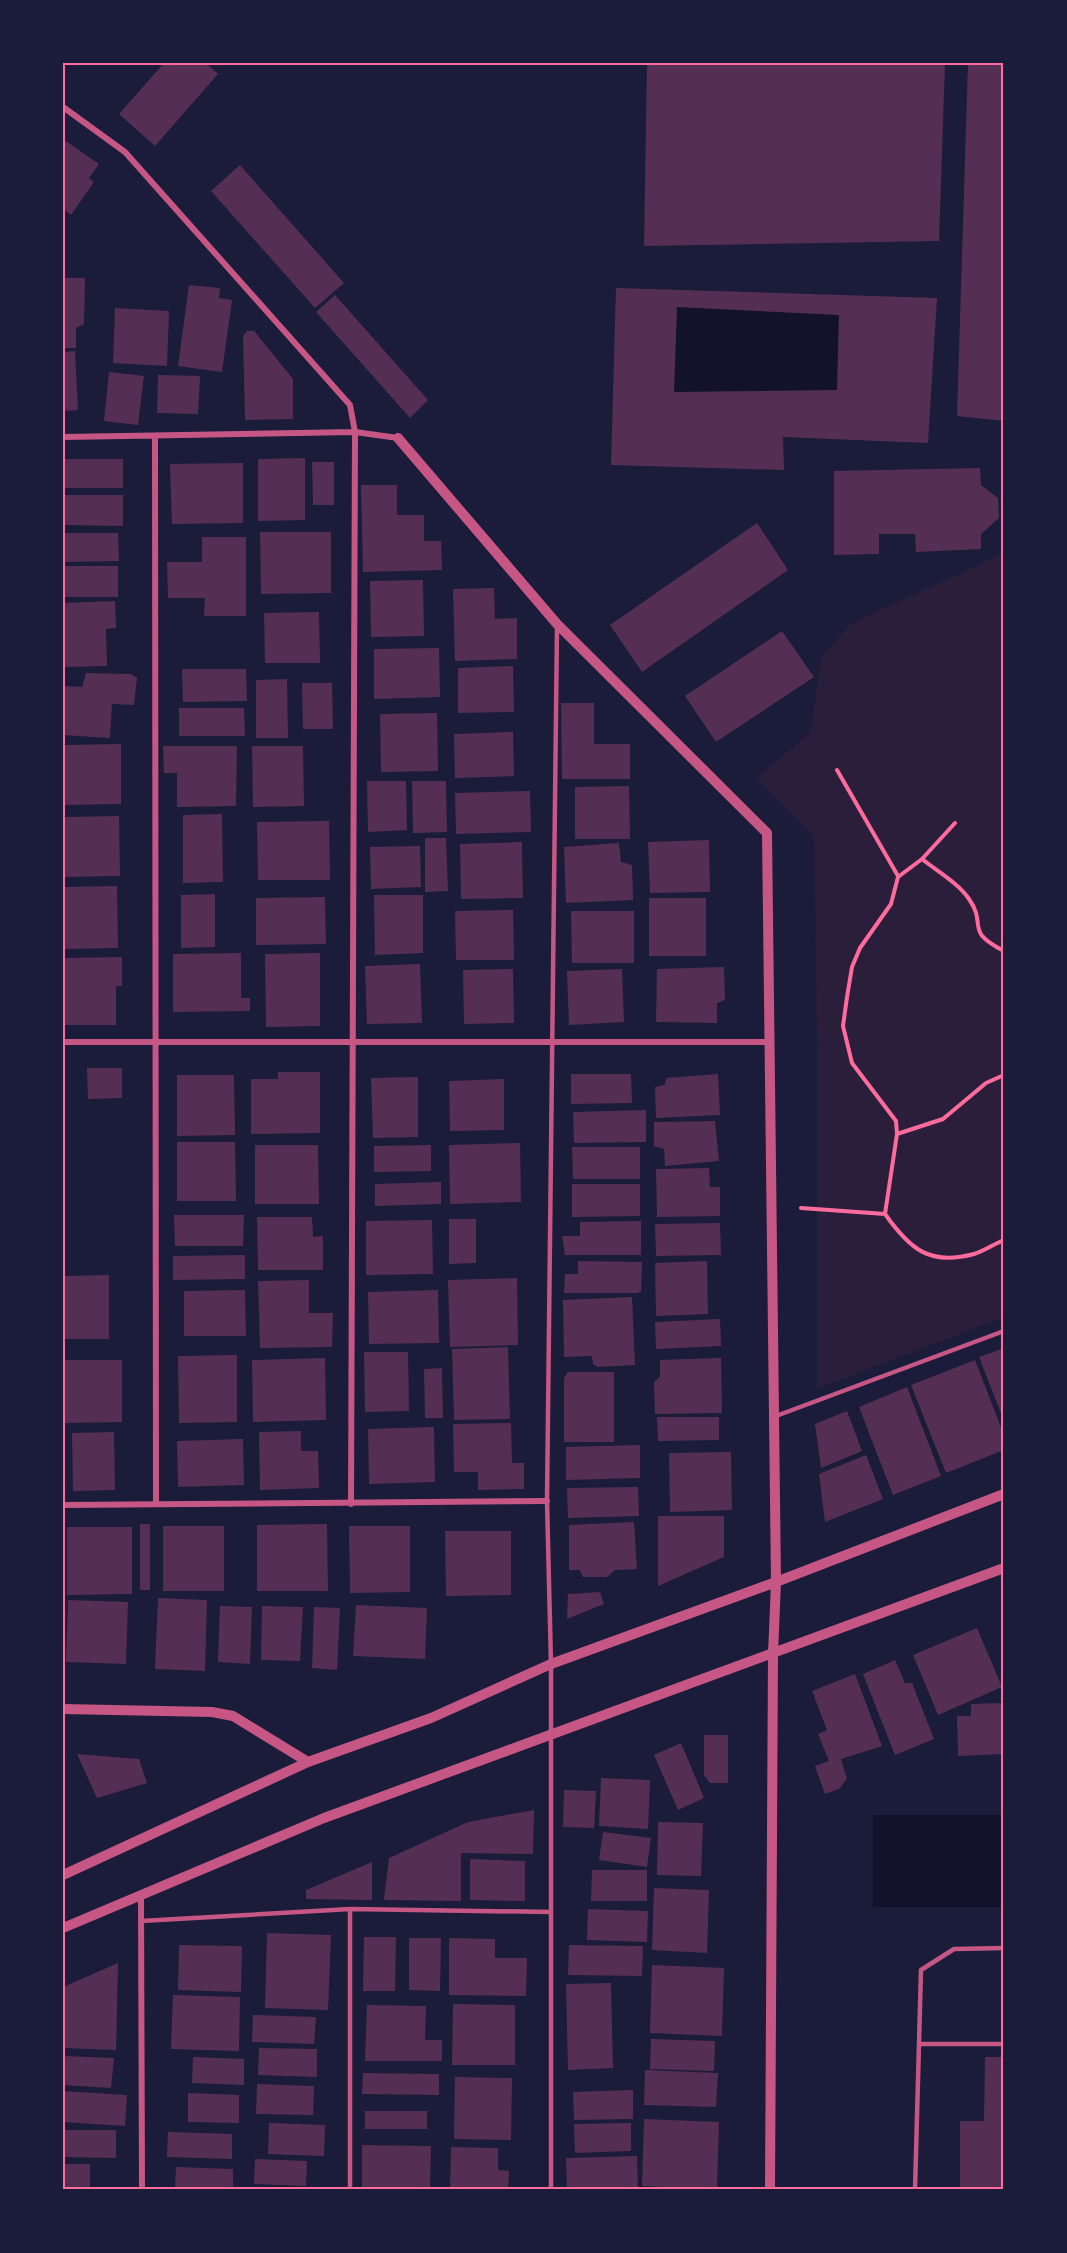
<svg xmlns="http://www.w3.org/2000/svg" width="1067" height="2253" viewBox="0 0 1067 2253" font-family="Poppins,sans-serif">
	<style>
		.green { fill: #2a1e3b }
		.water { fill: #12122b }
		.building { fill: #542f53; fill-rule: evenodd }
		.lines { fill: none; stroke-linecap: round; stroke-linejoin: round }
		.path { stroke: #ff6b9d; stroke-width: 4 }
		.service { stroke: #c65784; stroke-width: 4.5 }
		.minor { stroke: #c65784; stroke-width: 6 }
		.tertiary { stroke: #c65784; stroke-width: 10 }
		.neatline { fill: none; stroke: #ff6b9d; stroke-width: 2 }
	</style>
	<rect width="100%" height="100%" fill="#1b1b3a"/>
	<path class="green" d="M1004 553V1317L817 1389V1047L814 836 756 778 810 733 822 655 852 623Z"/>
	<path class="water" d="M677 307 839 315 837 390 674 392Z
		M873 1815H1004V1907H873Z"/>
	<path class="building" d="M164 63H206L218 74 155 146 119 114Z
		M647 63H945L939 241 644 246Z
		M968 63H1004V421L957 416Z
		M63 139 99 164 89 178 94 182 71 215 63 209Z
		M240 165 344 283 315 308 211 191Z
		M63 278H85L84 324 76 328V348H63Z
		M189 285 220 288 219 298 232 300 222 372 178 366Z
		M616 288 937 298 928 443 783 437 784 470 611 465ZM677 307 839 315 837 390 674 392Z
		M335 295 428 400 410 418 316 312Z
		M115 308 169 311 167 366 113 363Z
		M247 331H254L293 379V419L245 420 243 336Z
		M75 351 78 410 63 411V352Z
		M109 372 144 376 138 425 104 421Z
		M158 375 200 376 198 414 157 413Z
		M305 458V520L258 521V459Z
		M63 459H123V488H63Z
		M312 462H334V505H313Z
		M243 463V523L172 524 170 464Z
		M980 468 981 485 998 498 999 518 981 534V549L916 552 915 534H879V554L834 555V471Z
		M361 485H397V515H424V541H441L442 570 363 572Z
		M64 495H123V526L64 525Z
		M757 523 788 570 642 672 610 625Z
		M260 532H331V593L261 594Z
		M63 533H118L119 561 63 562Z
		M202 537H246V616H204L205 598H168L167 562H202Z
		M63 566H118V597H63Z
		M423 580 424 636 371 637 370 581Z
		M494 588 495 619 517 618V659L455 661 453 589Z
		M115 601 116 628 106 629 107 666 64 667 63 603Z
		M319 612 320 663H265L264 613Z
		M782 631 814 677 716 742 685 696Z
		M439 648 440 697 374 699V649Z
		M513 666 514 712 458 713V668Z
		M182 669H246L247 701 183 702Z
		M86 673 131 674 137 678 134 705 112 704 110 738 63 735V686L82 687Z
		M287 679 288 738H256V680Z
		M302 683H332L333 729H303Z
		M561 703H594V744H630V779H562Z
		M179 708H244L245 736H179Z
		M437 713 438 771 381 772 380 714Z
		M513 732 514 776 455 778 454 734Z
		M121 744V804L63 805V745Z
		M163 746H237L236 806 177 807V773H164Z
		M252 746H303L304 806 253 807Z
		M367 781H406L407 830 368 832Z
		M412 781H446L447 832 413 833Z
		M629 786 630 839H575V787Z
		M530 791 531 832 456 834 455 793Z
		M222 814 223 882 183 883V815Z
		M119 816 120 876 63 877V817Z
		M329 821 330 880H258L257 822Z
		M425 838H446L448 891 425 892Z
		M709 840 710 892 650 893 648 842Z
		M522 842 523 898 461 899 460 844Z
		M619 843 621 862 632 865 633 900 566 903 564 847Z
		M420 846 421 887 371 889 370 847Z
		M117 886 118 948 63 949V887Z
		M215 894V947L181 948V895Z
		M374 895H423V953L375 955Z
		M325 897 326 944 256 945V898Z
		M649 898H706V956H649Z
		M513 910 514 960H456L455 911Z
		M571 911H634V963H572Z
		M241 953V998H250V1011L173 1012V954Z
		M320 953V1026L266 1027 265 954Z
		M122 957V986H116V1025H63V958Z
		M420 964 422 1023 367 1024 365 966Z
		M724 967 725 1000 717 1003V1023L656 1022 657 969Z
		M513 969 514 1023 464 1024 463 970Z
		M622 969 624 1022 569 1025 567 971Z
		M87 1068H122V1098L88 1099Z
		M278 1072H320V1133L251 1134V1079H278Z
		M571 1074H631L632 1103 571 1104Z
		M718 1074 720 1115 656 1118 655 1087 665 1085 666 1078Z
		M177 1075H234L235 1135 177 1136Z
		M418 1077V1137L373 1138 371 1078Z
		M504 1079V1130L450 1131 449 1081Z
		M646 1110V1142L574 1143 573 1112Z
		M715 1121 719 1161 665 1166 664 1149 654 1146V1122Z
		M177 1142H235L236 1201H177Z
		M520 1143 521 1202 450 1204 449 1145Z
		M255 1145H318L319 1204H255Z
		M431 1145V1171L374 1172V1146Z
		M572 1147H640V1179H573Z
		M709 1168 710 1187H720V1216L657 1217 656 1169Z
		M441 1182V1204L375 1206V1184Z
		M572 1184H640V1216L572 1217Z
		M174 1215H244L243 1246H175Z
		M257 1217H312L313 1237 323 1236V1270H258Z
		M449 1219H476V1263L449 1264Z
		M432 1220 433 1274 366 1275V1221Z
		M641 1221V1255H565L562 1236H580V1222Z
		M720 1223 721 1255 656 1256 655 1224Z
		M245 1255V1279L173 1280V1256Z
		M578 1261 642 1262 641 1291 638 1293H564L565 1274H578Z
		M707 1261 708 1314 656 1316 655 1263Z
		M109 1275V1339H63V1276Z
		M517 1278 518 1345 450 1347 448 1280Z
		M309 1280V1313H333L332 1347 260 1348 258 1281Z
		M245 1290 246 1336H184V1291Z
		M438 1290 439 1343 369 1344 368 1292Z
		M632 1297 635 1365 598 1367 593 1364 592 1356 564 1357 563 1300Z
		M720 1319 721 1346 656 1349 655 1322Z
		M508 1347 510 1419 454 1420 452 1349Z
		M1004 1348V1421L979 1357Z
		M364 1352H408L409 1411 365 1412Z
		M237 1355V1422L179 1423 178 1356Z
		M325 1358 326 1420 253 1422 252 1360Z
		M721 1358 722 1413 655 1414 654 1382 660 1377V1360Z
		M63 1360H122V1422L63 1423Z
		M975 1360 1004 1435V1450L946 1473 911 1385Z
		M442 1368 443 1418H425L424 1369Z
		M568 1372H614V1442H564V1378Z
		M907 1387 941 1476 893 1495 859 1407Z
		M847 1411 862 1451 821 1468 815 1424Z
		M657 1417H719V1440L658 1441Z
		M511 1423 512 1463H524V1489L478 1490V1472H454L453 1424Z
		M434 1427 435 1482 369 1484 368 1429Z
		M301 1431V1451H318L319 1488 260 1490 259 1432Z
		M114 1432 115 1490 73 1491 72 1433Z
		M243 1439 244 1485 178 1487 177 1441Z
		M640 1445V1478L566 1480V1447Z
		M731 1452 732 1510 670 1512 669 1453Z
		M866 1455 883 1499 825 1522 819 1474Z
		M638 1487 639 1516 568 1518 567 1488Z
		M658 1516H724V1557L658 1586Z
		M634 1522 637 1569 615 1570 607 1577H583L580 1570H569V1525Z
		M140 1524H150V1590H140Z
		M327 1524 328 1591H257V1525Z
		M163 1526H224V1591H163Z
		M349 1526H410V1592L350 1593Z
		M67 1527H132V1594L67 1595Z
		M445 1531H511V1595L446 1596Z
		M600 1592 604 1604 567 1619 568 1594Z
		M158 1598 207 1600 205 1671 155 1669Z
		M68 1600 128 1602 126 1664 66 1662Z
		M356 1605 427 1608 425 1659 353 1656Z
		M220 1606 252 1607 250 1664 218 1662Z
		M262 1606 303 1607 300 1661 261 1660Z
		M314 1607 340 1608 337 1670 312 1668Z
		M977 1628 1002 1687 938 1715 913 1655Z
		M895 1660 905 1683H912L934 1739 895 1755 863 1674Z
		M855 1674 882 1746 841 1759 847 1779 839 1789 825 1794 815 1766 829 1761 818 1734 827 1730 812 1691Z
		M1004 1703V1754L958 1756 957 1716H971V1704Z
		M704 1735H728V1783H710L704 1775Z
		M681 1743 704 1798 678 1810 654 1755Z
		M77 1754 139 1759 147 1783 97 1798Z
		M601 1778 650 1780 648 1829 599 1826Z
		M564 1790 596 1791 594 1828 563 1827Z
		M534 1810 533 1854 461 1853V1901L384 1900 389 1858 468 1822Z
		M658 1822 703 1823 701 1876 657 1875Z
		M603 1832 651 1838 647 1867 599 1860Z
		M470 1859 525 1861V1901L470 1900Z
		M372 1862V1900L306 1899V1890Z
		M592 1870H647V1901H591Z
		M654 1888 709 1890 707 1953 652 1950Z
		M588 1909 648 1911 647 1942 587 1940Z
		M267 1933 331 1935 328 2010 265 2008Z
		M364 1937H396L395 1991H363Z
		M409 1938H441L440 1991 409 1990Z
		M449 1938 495 1939V1958H527L526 1996 449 1995Z
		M179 1945 242 1946 241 1992 178 1990Z
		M569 1945 643 1946 642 1976 568 1975Z
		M118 1963 116 2050 63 2048V1987Z
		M652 1965 724 1968 722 2036 650 2033Z
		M611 1983 613 2068 568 2070 566 1984Z
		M173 1995 240 1997 239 2051 171 2049Z
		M453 2004 515 2005V2065H452Z
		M367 2005 426 2006 425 2040H442V2061H365Z
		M253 2015 316 2017 314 2044 252 2042Z
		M651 2039 715 2041 714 2071 650 2069Z
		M259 2048 317 2049V2077L258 2075Z
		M64 2056 114 2058 111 2088 63 2085Z
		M193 2057 244 2059V2085L192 2083Z
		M985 2057H1004V2190H960V2121H984Z
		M645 2070 718 2073 716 2107 644 2105Z
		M363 2073 439 2074V2095L362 2094Z
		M455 2077 512 2078 511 2140 454 2139Z
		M257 2084 314 2086 313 2115 256 2114Z
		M633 2090V2119L574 2120 573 2092Z
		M63 2091 127 2095 125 2126 63 2122Z
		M188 2093 239 2095V2123L188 2122Z
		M365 2111H427V2129H365Z
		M644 2119 719 2122 717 2189 642 2186Z
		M269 2123 325 2125 324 2156 268 2154Z
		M631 2123V2151L575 2153 574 2124Z
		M63 2130H116V2158L63 2157Z
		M168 2132 232 2134V2159L167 2157Z
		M362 2145 431 2146 430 2190H362Z
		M451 2147 498 2148V2170L509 2171 508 2190H450Z
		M637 2156 638 2190H567L566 2158Z
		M255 2159 307 2161 306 2186 254 2184Z
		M63 2164H90V2190H63Z
		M176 2167 233 2169V2190L175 2189Z"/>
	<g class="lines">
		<path class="path" d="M837 770 898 876
			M955 823 922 859 898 877 891 904 860 948 852 967 847 997 843 1026 852 1063 896 1121 897 1134 885 1214C910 1249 929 1266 974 1254 984 1251 994 1244 1004 1240
			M922 859C937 871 958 883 969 899 988 926 963 930 1004 951
			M897 1134 943 1119 986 1083 1004 1075
			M801 1208 885 1214"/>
		<path class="service" d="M776 1416 1004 1331
			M141 1921 350 1909 550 1912
			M919 2044H1004
			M350 2190V1909
			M551 2190V1664L547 1501 557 627
			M915 2190 921 1970 954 1949 1004 1948"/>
		<path class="minor" d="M63 107 125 152 350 405 355 432 351 1504
			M63 437 355 432 398 438
			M155 437 156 1504
			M63 1042H770
			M63 1505 547 1501
			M141 1896 142 2190"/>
		<path class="tertiary" d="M398 438 557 624 767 833 776 1582 773 1654 770 2190
			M63 1709 212 1712 233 1716 308 1762
			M63 1875 308 1762 431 1718 551 1664 776 1582 1004 1494
			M63 1928 324 1818 1004 1568"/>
	</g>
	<rect width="1067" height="2253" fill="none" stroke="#1b1b3a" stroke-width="129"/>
	<rect x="64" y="64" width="938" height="2124" class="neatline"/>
</svg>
